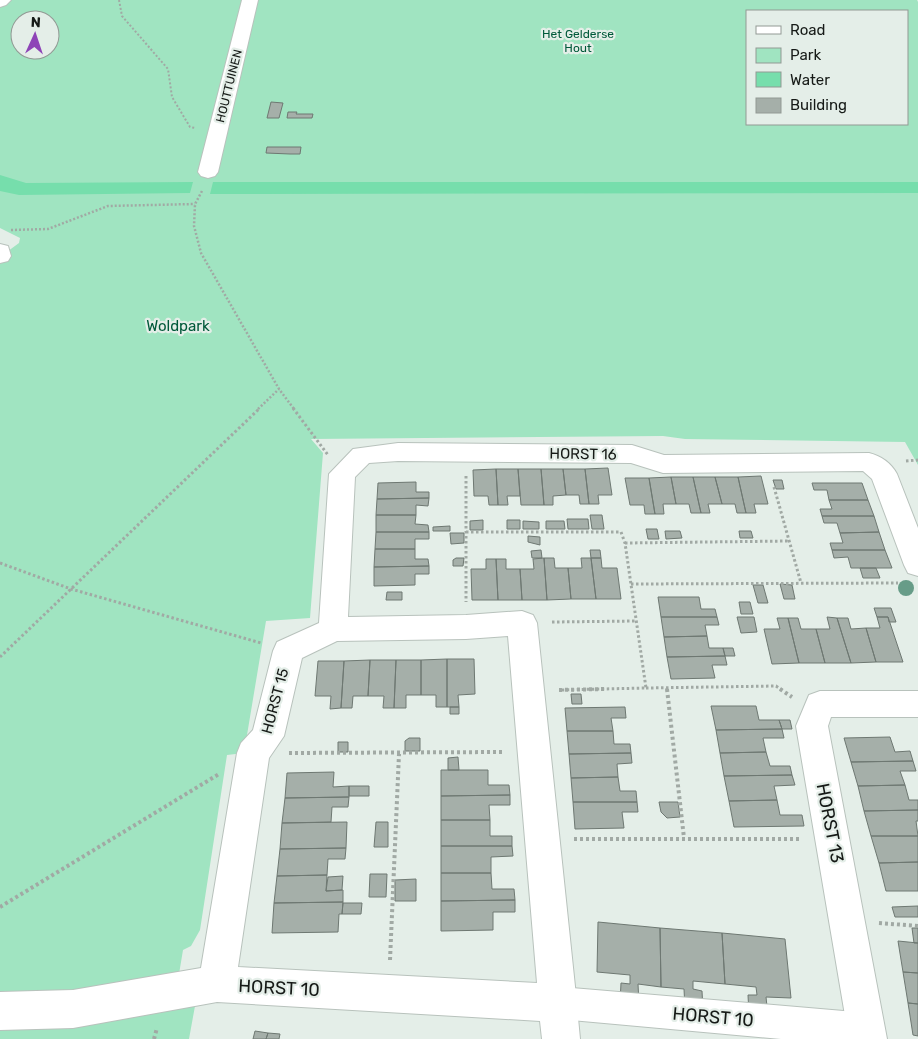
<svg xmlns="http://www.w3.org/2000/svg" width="918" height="1039" viewBox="0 0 918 1039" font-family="Rubik,sans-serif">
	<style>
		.green { fill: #a0e4c1; fill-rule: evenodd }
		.water { fill: #76deac }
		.building { fill: #a5afa9; stroke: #6e7872 }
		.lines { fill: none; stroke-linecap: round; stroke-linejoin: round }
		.pedestrian-casing { stroke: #b8c2bc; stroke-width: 2 }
		.minor-casing { stroke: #b8c2bc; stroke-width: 2 }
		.path-far3 { stroke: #a1a9a4; stroke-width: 2; stroke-dasharray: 2 2; stroke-linecap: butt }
		.path-far2 { stroke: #a1a9a4; stroke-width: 2.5; stroke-dasharray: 2 2; stroke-linecap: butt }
		.path-far1 { stroke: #a1a9a4; stroke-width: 3; stroke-dasharray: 2.5 2.5; stroke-linecap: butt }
		.path { stroke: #a1a9a4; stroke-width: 4; stroke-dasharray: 3 3; stroke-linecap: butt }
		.pedestrian { fill: #fff; fill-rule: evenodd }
		.minor { fill: #fff; fill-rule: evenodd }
		.tree { fill: #679c88 }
		.labels { text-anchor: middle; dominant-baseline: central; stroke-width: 4.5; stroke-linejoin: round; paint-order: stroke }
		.far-park-label { font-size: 12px; fill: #00593a; stroke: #e4eee8 }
		.far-street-label { font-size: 12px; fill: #161a17; stroke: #e4eee8 }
		.park-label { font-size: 15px; fill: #00593a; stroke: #e4eee8 }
		.street-label { font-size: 15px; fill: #161a17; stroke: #e4eee8 }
		.near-street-label { font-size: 18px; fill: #161a17; stroke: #e4eee8 }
	</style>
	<rect width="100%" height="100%" fill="#e4eee8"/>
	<path class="green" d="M0 0H917L918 2V465L905 442 685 439 663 436 311 439 323 453 310 618 266 621 244 753 227 755 200 930 191 946 183 950 174 1004 195 1006 189 1039H0V257L19 243 20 238 0 228ZM747 11H907V124H747ZM20 20H50V50H20Z"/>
	<path class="water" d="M0 175 26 183 193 182 190 193 19 195 0 191Z
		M213 182H918V193L210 194Z"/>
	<path class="building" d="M271 102 283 103 279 118H267Z
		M288 112H297L296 114H313L312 118H287Z
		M267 147H301L300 154H290L266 153Z
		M608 468 612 495H598L599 504H589L585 469Z
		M496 469H518L520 496H507L508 505H498Z
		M496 469 498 505H489L488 496H474L473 470Z
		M518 469H541L544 505H521Z
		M541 469H563L566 495 553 496V505H544Z
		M563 469H585L589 504H580L579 495H566Z
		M761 476 768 504H754L756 513H746L738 477Z
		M671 477H693L701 513H691L689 504H676Z
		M671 477 676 504H663L664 514H655L649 478Z
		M693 477H715L722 504H708L710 513H701Z
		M715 477H738L746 513H737L735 504H722Z
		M625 478H649L655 514H645L644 505H630Z
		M773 480H782L784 489H776Z
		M416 482V492H429V498L377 499 378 483Z
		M812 483H862L868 500H829L827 490H814Z
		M429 498 428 506 416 505V515H376L377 499Z
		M829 500H868L874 516H822L820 509H832Z
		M376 515H416L415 524 428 525 429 532H376Z
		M590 515H602L604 529H592Z
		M822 516H874L879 532 840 533 837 523H824Z
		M567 519H588L589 529H568Z
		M483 520V530H470V521Z
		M507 520H520V529H507Z
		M523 521 539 522V529H523Z
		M546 521H564L565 529H546Z
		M450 526V531H433V527Z
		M646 529H657L659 539H648Z
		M665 531H680L682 538 666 539Z
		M739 531H751L753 538H740Z
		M376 532H429V539H415V549H375Z
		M879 532 885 550H832L830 543H843L840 533Z
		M450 533H464V543L451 544Z
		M528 536 540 537V545L528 542Z
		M375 549H415V559H428L429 566 374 567Z
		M541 550 542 558H532L531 551Z
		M590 550H600L601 558H591Z
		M832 550H885L892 568H851L848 557 834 558Z
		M456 558H464L463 566H453V560Z
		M544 558H554L555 568H568L571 599 547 600Z
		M544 558 547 600H522L520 569H534L533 559Z
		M581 558H591L596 599H571L568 568H582Z
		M591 558H601L602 568H617L621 599H596Z
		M486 559H496L498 600H472L471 569H486Z
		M496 559H506V569H520L522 600H498Z
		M429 566V574H415V585L374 586V567Z
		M860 568H876L880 578H863Z
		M780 584 792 585 795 599H784Z
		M753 585H763L768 603H758Z
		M387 592H402V600H386Z
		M658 597H699L701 609H715L717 617H661Z
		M739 602H750L753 614H741Z
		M874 608H891L896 622H889L888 617H877Z
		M661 617H717L719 625H705L707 636 664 637Z
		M737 617H754L757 632 741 633Z
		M827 617 837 618 851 663H825L816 629H830Z
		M877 617H888L903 662H876L866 628H880Z
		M777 618H788L799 663 772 664 764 629H780Z
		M788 618H798L801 629H816L825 663H799Z
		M837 618H848L851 629 866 628 876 662 851 663Z
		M707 636 709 648H723L725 656 667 657 664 637Z
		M723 648H733L735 656H725Z
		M725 656 727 665H712L715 678 671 679 667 657Z
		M447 659V707H436V695H421V660Z
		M447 659H474L475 694 458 695 459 707H447Z
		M370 660 368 696H353L352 708H341L344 661Z
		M370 660H396L394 708H383L384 696H368Z
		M396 660H421V695H406V708H394Z
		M318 661H344L341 708 330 709 331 696H315Z
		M571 694H581L582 704H572Z
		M711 706H756L759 720H779L782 729 716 730Z
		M450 707H459V714H450Z
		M625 707 626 718H611L613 731H567L565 708Z
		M779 720H790L792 729H782Z
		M782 729 784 738H763L766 752 720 753 716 730Z
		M567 731H613L614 744H630L631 753 569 754Z
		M890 737 895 752 910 751 913 761 851 762 844 738Z
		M409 738H420V751H405V741Z
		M338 742H348V752H338Z
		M766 752 770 766H790L792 775 724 776 720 753Z
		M631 753 632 763 617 764 618 777 571 778 569 754Z
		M458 757 459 770H448V758Z
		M913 761 916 771H900L905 785 858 786 851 762Z
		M441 770H488V785H509L510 795 441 796Z
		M334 772 333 787 349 786V797L285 798 287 773Z
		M792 775 795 785 774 786 777 800 729 801 724 776Z
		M618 777 620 791H636L637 802H573L571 778Z
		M905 785 909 800H918V810L864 811 858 786Z
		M349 786H369V796H349Z
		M510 795V805H489L490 820H441V796Z
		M349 797 348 807H332L331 822 282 823 285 798Z
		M777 800 780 815H802L804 826 734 827 729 801Z
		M573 802H637L638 812H622L624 828 575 829Z
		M659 802H678L680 817 667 818 661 812Z
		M918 810V821H916L918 836H871L864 811Z
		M441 820H490V836H512V846H441Z
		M347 822 346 848 280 849 282 823Z
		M376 822H388V847H374Z
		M871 836H918V862L879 863Z
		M441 846H512L513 856 491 857V873H441Z
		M346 848 345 859H328L327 875 277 876 280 849Z
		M918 862V891H886L879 863Z
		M441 873H491L492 889H514L515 900 441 901Z
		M370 874H387L386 897H369Z
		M327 875 326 891 343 890V902L274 903 277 876Z
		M343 876 342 890 326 891 328 877Z
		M416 879V901H395V880Z
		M515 900V912H493V930L441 931V901Z
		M343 902 342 914H339L338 932 272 933 274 903Z
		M343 903H362L361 914H342Z
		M918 906V917H895L892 907Z
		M598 922 660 928 661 987 638 984 639 1004 620 1003 621 983 630 984V975L597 972Z
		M660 928 722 933 725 984 693 981V989L702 991 703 1010 685 1009 684 989 661 987Z
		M912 928H918V943H914Z
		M722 933 785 939 791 998 766 997 768 1016 749 1015 748 995H757L756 987 725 984Z
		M898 941 918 943V973L903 972Z
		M903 972 918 973V1004L908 1003Z
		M908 1003 918 1004V1036L913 1035Z
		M255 1031 268 1033 266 1039H253Z
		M268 1033 280 1034 279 1039H266Z"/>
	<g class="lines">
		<g class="pedestrian-casing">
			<path id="pedestrian" d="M560 987 867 1013 879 1018 884 1030 880 1039H781L560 1019 548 1015 544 1003 548 991Z"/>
		</g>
		<g class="minor-casing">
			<path id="minor" d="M0 0H11L6 5 0 7Z
				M242 0H258L218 172 215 176 208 178 201 176 198 172Z
				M0 244 8 246 11 256 8 261 0 263Z
				M398 443 632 445 664 455 869 453C881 456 891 463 897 474L918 528V576L908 573 904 565 872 479 863 471 663 473 631 463 398 461 369 463 355 477 348 617 466 615 522 611 533 615 537 623 576 996 579 1003 577 1007 580 1039H542L540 1021 217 1002 73 1028 0 1030V992L73 990 201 968 237 753 241 743 253 730 273 651 277 642 319 623 329 474 353 449ZM508 636 537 983 238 967 269 758 284 736 302 658 337 641 466 639Z
				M820 691H918V717H831L828 726 887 1039H849L796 726 809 695Z"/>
		</g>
		<path class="path-far3" d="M119 0 122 16 168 69 172 97 190 127 195 128"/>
		<path class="path-far2" d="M202 191 195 204 194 226 201 253 279 389 294 409
			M11 230 48 229 108 206 195 204
			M258 409 279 389"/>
		<path class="path-far1" d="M293 408 328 455
			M906 461 918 460
			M466 476V602
			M774 487 801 583
			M466 532H621L625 543 646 688 559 690
			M625 543 789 541
			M0 563 71 589 261 643
			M631 584 898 583
			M552 622 637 621
			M0 657 260 408
			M646 688 776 686 782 690
			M667 688V690"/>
		<path class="path" d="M667 689 684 838
			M780 689 792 697
			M559 690 606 689
			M289 753 503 752
			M574 839H800
			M0 907 219 774
			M879 923 918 926
			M390 960 399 754
			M154 1039 157 1028"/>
		<use href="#pedestrian" class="pedestrian"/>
		<use href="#minor" class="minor"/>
	</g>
	<circle class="tree" cx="906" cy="588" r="8"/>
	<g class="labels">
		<g class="far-park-label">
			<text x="578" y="34">Het Gelderse<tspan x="578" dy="14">Hout</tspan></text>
		</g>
		<g class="far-street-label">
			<text transform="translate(229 86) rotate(-76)">HOUTTUINEN</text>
		</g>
		<g class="park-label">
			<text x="178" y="326">Woldpark</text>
		</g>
		<g class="street-label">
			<text transform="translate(583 454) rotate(1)">HORST 16</text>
			<text transform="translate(275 701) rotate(-75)">HORST 15</text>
		</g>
		<g class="near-street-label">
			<text transform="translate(830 823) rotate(79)">HORST 13</text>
			<text transform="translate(279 988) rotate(3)">HORST 10</text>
			<text transform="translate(713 1017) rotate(5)">HORST 10</text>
		</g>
	</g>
	<rect x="746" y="10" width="162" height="115" fill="#e4eee8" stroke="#929994"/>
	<rect x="756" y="26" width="25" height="8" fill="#ffffff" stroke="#929994"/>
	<text x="790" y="35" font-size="15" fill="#161a17">Road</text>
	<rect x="756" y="48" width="25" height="15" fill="#a0e4c1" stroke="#929994"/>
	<text x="790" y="60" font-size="15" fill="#161a17">Park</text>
	<rect x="756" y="72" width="25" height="15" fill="#76deac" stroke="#929994"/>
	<text x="790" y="85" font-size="15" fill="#161a17">Water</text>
	<rect x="756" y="98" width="25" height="15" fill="#a5afa9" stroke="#929994"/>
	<text x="790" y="110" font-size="15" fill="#161a17">Building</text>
	<g transform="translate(35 35) rotate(3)"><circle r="24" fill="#e4eee8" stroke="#929994"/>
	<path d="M0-4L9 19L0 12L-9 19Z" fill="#8e44b7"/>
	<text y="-8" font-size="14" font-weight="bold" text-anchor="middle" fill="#161a17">N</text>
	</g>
</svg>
